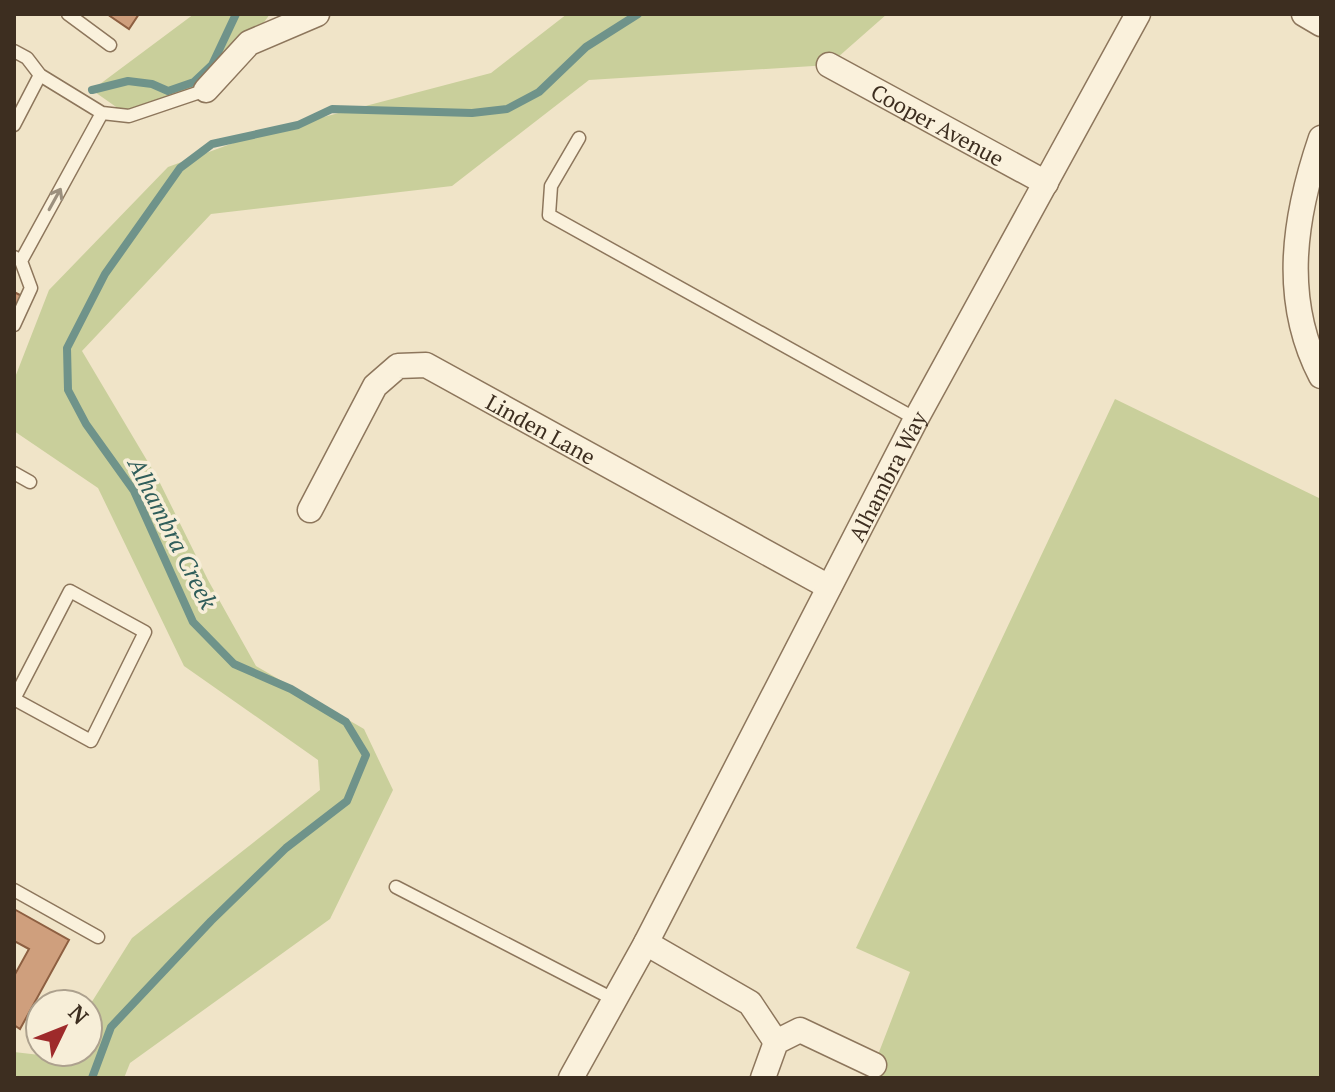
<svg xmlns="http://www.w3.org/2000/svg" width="1335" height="1092" viewBox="0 0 1335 1092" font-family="'PT Serif',serif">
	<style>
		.green { fill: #c9cf9b }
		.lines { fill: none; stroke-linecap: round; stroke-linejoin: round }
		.stream { stroke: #6f938a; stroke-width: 8 }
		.building { fill: #cf9f7d; stroke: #8d5f41; stroke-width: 2 }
		.lane-casing { stroke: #8d765c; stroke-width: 15 }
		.street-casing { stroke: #8d765c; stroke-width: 27 }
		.lane { stroke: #faf1dc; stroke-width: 12 }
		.street { stroke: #faf1dc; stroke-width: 24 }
		.oneway { stroke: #9c907e }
		.labels { text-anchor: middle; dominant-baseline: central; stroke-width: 7; stroke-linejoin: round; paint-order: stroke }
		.street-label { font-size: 22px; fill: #3d2e20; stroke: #f7eed8 }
		.water-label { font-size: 24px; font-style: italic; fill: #2f5d5a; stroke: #f7eed8 }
	</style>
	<rect width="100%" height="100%" fill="#f0e4c8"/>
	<path class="green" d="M194 14H270L249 43 206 90 129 116 92 90Z
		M567 14H887L829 65 589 80 452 186 211 214 82 351 158 479 208 580 256 666 364 729 393 790 330 919 130 1063 124 1078H14V1052L57 1057 60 1052H88V1008L132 938 320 790 318 760 184 666 98 488 14 431V380L49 290 168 167 255 135 491 73Z
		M1115 399 1321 499V1078H869L910 972 856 948Z"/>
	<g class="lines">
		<path class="stream" d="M92 90 128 81 152 84 168 91 194 82 212 65 236 14
			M92 1078 111 1027 211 921 286 848 347 801 366 755 346 722 291 689 234 664 193 622 134 491 86 424 68 390 67 348 105 274 180 168 212 144 298 125 332 109 472 113 507 109 539 92 586 47 638 14"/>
	</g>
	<path class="building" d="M107 14H139L129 29Z
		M14 292 22 296 14 311Z
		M14 909 69 940 20 1029 14 1025V976L29 949 14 941Z"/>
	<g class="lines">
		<g class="lane-casing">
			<path id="lane" d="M68 14 110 45
				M14 51 27 58 40 75 102 113 21 261 14 257
				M102 113 129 116 206 90
				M14 125 40 75
				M579 138 551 186 549 215 916 419
				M14 325 31 288 21 261
				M14 473 30 482
				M70 591 145 632 91 741 14 699Z
				M396 887 615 1000
				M14 890 98 937"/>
		</g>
		<g class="street-casing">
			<g id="street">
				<path d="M1304 14 1321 24"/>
				<path id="s1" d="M829 65 1046 183"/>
				<path d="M206 90 249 43 317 14"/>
				<path d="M1321 138C1294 217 1281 299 1321 376"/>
				<path id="s2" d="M310 510 375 386 398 366 426 365 829 587"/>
				<path d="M646 943 750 1003 776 1042"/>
				<path id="s3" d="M571 1078 646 943 916 419 1138 14"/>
				<path d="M763 1078 776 1042 800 1030 874 1065"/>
			</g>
		</g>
		<use href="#lane" class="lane"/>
		<use href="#street" class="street"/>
	</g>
	<defs><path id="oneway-shaft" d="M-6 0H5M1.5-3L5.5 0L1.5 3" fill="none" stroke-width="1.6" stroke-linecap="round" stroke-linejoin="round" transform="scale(2)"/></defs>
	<use class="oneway" href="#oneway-shaft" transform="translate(55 199) rotate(-61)"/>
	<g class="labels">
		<g class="street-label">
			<text stroke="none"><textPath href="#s1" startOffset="124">Cooper Avenue</textPath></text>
			<text stroke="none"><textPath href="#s2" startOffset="330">Linden Lane</textPath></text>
			<text stroke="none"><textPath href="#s3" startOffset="680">Alhambra Way</textPath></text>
		</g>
		<g class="water-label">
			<text transform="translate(173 533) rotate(63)">Alhambra Creek</text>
		</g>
	</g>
	<rect width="1335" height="1092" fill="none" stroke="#3d2e20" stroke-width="32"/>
	<g transform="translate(64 1028) rotate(47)"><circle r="38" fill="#f7eed8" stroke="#ada18e" stroke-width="2"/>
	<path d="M0-6L14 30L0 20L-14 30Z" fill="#9e2a2b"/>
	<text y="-12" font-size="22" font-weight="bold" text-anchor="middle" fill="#3d2e20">N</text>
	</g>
</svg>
